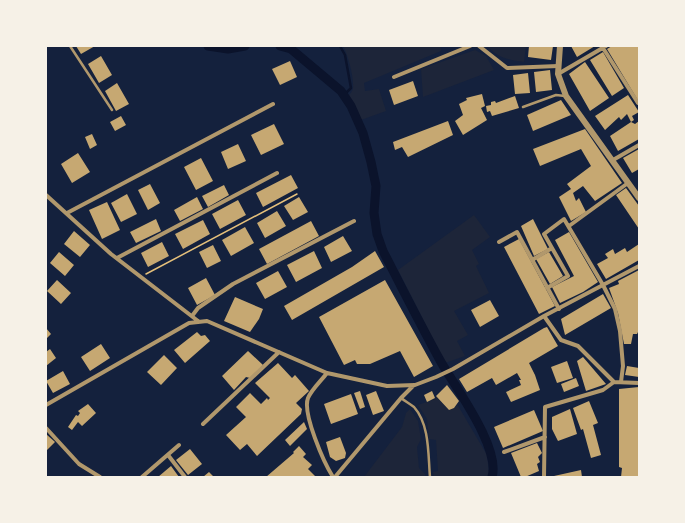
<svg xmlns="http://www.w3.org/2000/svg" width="685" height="523" viewBox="0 0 685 523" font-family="'Sofia Sans Condensed',sans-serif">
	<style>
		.green { fill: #1d2539 }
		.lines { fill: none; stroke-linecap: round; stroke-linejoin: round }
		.stream { stroke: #0b132b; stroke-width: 2.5 }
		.canal { stroke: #0b132b; stroke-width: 9 }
		.building { fill: #c6a872 }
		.path { stroke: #e5c07b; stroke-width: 1.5 }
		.service { stroke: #b1986c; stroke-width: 2.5 }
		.minor { stroke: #b1986c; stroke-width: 4 }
		.tertiary { stroke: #b1986c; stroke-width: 6 }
	</style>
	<rect width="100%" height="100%" fill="#14213d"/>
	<path class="green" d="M343 46H440L441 51 364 83 365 91 379 89 386 111 361 120 349 96C350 93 353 91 353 88 354 77 348 55 343 46Z
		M487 46H526L524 62C509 60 498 58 487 46Z
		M475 50 486 56 494 70 423 97 421 69Z
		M474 215 490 237 472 250 479 264 476 266 489 293 454 311 468 335 457 341 465 356 445 363 398 270Z
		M436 396 449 410 454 408 457 404 487 455 489 472 487 477H434L433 472 438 471 436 440 429 439 427 419 418 405 435 399Z
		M410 409 418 421 421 439 417 447 419 468 425 474V477H364L402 427 406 413Z"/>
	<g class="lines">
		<path class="stream" d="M340 46 345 55 351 88 344 95"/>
		<path class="canal" d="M208 46 228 49 245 46
			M280 46 291 49 341 91 351 106 363 133 371 162 376 186 374 213 377 234 383 251C402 288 421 326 441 362 455 387 501 448 492 477"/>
	</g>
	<path class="building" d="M76 46H95L81 54Z
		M529 46H553L551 60 528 57Z
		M571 46H595L577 57Z
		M612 46H639V102L607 49Z
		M603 52 624 88 612 96 590 60Z
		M101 56 112 75 99 83 88 64Z
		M290 61 297 77 280 85 272 69Z
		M585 62 609 98 590 111 569 74Z
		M550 70 552 90 536 92 534 72Z
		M528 73 530 93 515 94 513 75Z
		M413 81 418 96 394 105 389 90Z
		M117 83 129 104 116 111 105 91Z
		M482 94 485 106 481 108 487 120 463 135 455 121 463 115 459 104 467 100 466 98Z
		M628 95 639 112 632 116 634 120 631 122 627 114 621 120 619 117 605 130 595 116Z
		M515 96 519 108 492 116 490 111 487 112 486 106 491 105V102L495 101 496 103Z
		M561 100 571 115 533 131 527 115Z
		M121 116 126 125 115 131 110 122Z
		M448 121 453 135 408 157 402 147 395 150 393 142Z
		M639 121V139L618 151 610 136 631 122 635 124Z
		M274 124 284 144 261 155 251 135Z
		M585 129 622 183 595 201 583 186 573 193 576 201 579 198 586 212 571 221 559 197 571 189 567 184 591 166 581 149 540 166 533 149Z
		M92 134 97 145 90 149 85 137Z
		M238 144 246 161 228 169 221 152Z
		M639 149V169L632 173 623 158Z
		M78 153 90 172 72 183 61 164Z
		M201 158 213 181 196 190 184 167Z
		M291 175 298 188 263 207 256 193Z
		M150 184 160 203 148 210 138 190Z
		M224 185 229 195 208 207 202 196Z
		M626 188 639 206V229L616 195Z
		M127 194 137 214 121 222 111 203Z
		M197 197 203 209 180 221 174 210Z
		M299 197 308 212 293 220 284 206Z
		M238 200 246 215 220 229 212 214Z
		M107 202 120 230 102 239 89 210Z
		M277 211 286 226 265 238 257 223Z
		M156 219 161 231 136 243 130 232Z
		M533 219 548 249 534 256 521 226Z
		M203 220 210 234 183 249 175 234Z
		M311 221 319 236 267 264 259 249Z
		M245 227 254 243 231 256 222 240Z
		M74 231 90 245 80 257 64 244Z
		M569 232 598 282 583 292 560 303 552 287 574 276 555 240Z
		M343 236 352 251 331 262 324 247Z
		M519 239 555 306 539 314 504 247Z
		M162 242 169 256 148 267 141 253Z
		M639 244V260L606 279 597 264 608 258 605 254 613 249 615 254 625 248 627 252Z
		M213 245 221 261 207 268 199 252Z
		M314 251 322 268 296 282 287 265Z
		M375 251 384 267 292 320 284 306 352 267Z
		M59 252 74 265 65 276 50 263Z
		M549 252 563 276 550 284 536 259Z
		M639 270V330L637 334H633L631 344H624L618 313 609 288 619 284 618 281Z
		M278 271 287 287 265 299 256 283Z
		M206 278 215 295 197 305 188 288Z
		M57 280 71 293 61 304 47 291Z
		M385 280 433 366 414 377 400 351 370 364H357L355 360 344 365 319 317Z
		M603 294 611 308 565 335 561 319Z
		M235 297 263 309 259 319 250 332 224 321Z
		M490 300 499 316 480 327 471 310Z
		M547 327 558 346 529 363 535 375 540 390 511 402 506 392 521 385 519 380H521L517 373 496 385 492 378 467 392 459 379 544 328Z
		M46 328 51 334 46 339Z
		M197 332 201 336 205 335 210 341 185 363 174 350Z
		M101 344 110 358 90 371 81 357Z
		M50 349 56 358 46 366V352Z
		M248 351 263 365 250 378 246 377 234 390 222 376Z
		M164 355 177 368 161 385 147 372Z
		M583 357 606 384 586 391 577 361Z
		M567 361 573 378 557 383 551 367Z
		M278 363 292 378 295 375 309 391 296 403 302 409 301 414 257 456 247 444 240 450 226 435 246 417 236 407 250 393 261 404 267 398 268 400 270 398 255 383Z
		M627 366 639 368V377L625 375Z
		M63 371 70 384 53 393 46 381Z
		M576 378 579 386 564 392 561 384Z
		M447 385 459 401 454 408 449 410 436 396Z
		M639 387V477H621L622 468 619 467V389Z
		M360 391 365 407 360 409 354 393Z
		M376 391 384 411 373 415 366 395Z
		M432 391 435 398 427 402 424 395Z
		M351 394 358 414 331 424 324 404Z
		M589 401 598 423 593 425 601 455 591 458 583 429 581 430 573 408Z
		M88 404 96 413 82 426 78 422 72 430 68 427 76 415 78 416 80 413 78 411Z
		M570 409 577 434 558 441 552 429V417Z
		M534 410 543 431 503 448 494 427Z
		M304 422 307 429 290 446 285 440Z
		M46 434 55 442 46 451Z
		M340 437 346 453 345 458 336 461 330 457 326 442Z
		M537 443 542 453 538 457 540 462 537 464 539 471 525 477H521L511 453Z
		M299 446 306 454 303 457 312 465 308 469 316 477H266L294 453 293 452Z
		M190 449 202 464 188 475 176 460Z
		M171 466 179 477H158Z
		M581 470 582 477H554V476Z
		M209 472 214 477H203Z"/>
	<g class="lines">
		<path class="path" d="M146 274 297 194"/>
		<path class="service" d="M70 46 112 110
			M523 107 556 95 565 96
			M401 398C405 401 410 404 414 407 430 425 428 455 430 477"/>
		<path class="minor" d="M479 46 507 68 558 66
			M603 48 638 103
			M558 74 606 46
			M394 77 470 46
			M613 160 639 145
			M46 195 111 254 198 321
			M67 213 273 104
			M569 226 628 183
			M499 242 517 232 559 309
			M117 258 277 173
			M532 260 552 248
			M547 288 568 276 544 234 564 219 603 285 615 309 620 331 623 366 621 382
			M192 316 198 308 233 284 354 221
			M544 316 561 340 578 346 614 382
			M327 373C321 381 312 389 308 398 302 413 324 463 333 477
			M46 405 189 323 207 321 327 373 387 386 415 385 436 377 453 369 544 316 639 266
			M203 424 279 352
			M46 428 79 464 100 477
			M504 452 545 437
			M168 455 185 477
			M142 477 179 445
			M335 477 401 398 414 385
			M544 477 545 407 603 390 614 382 639 383"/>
		<path class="tertiary" d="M560 46 558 74 566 96 639 198"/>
	</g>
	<rect width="685" height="523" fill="none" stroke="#f6f1e7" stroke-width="94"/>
</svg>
